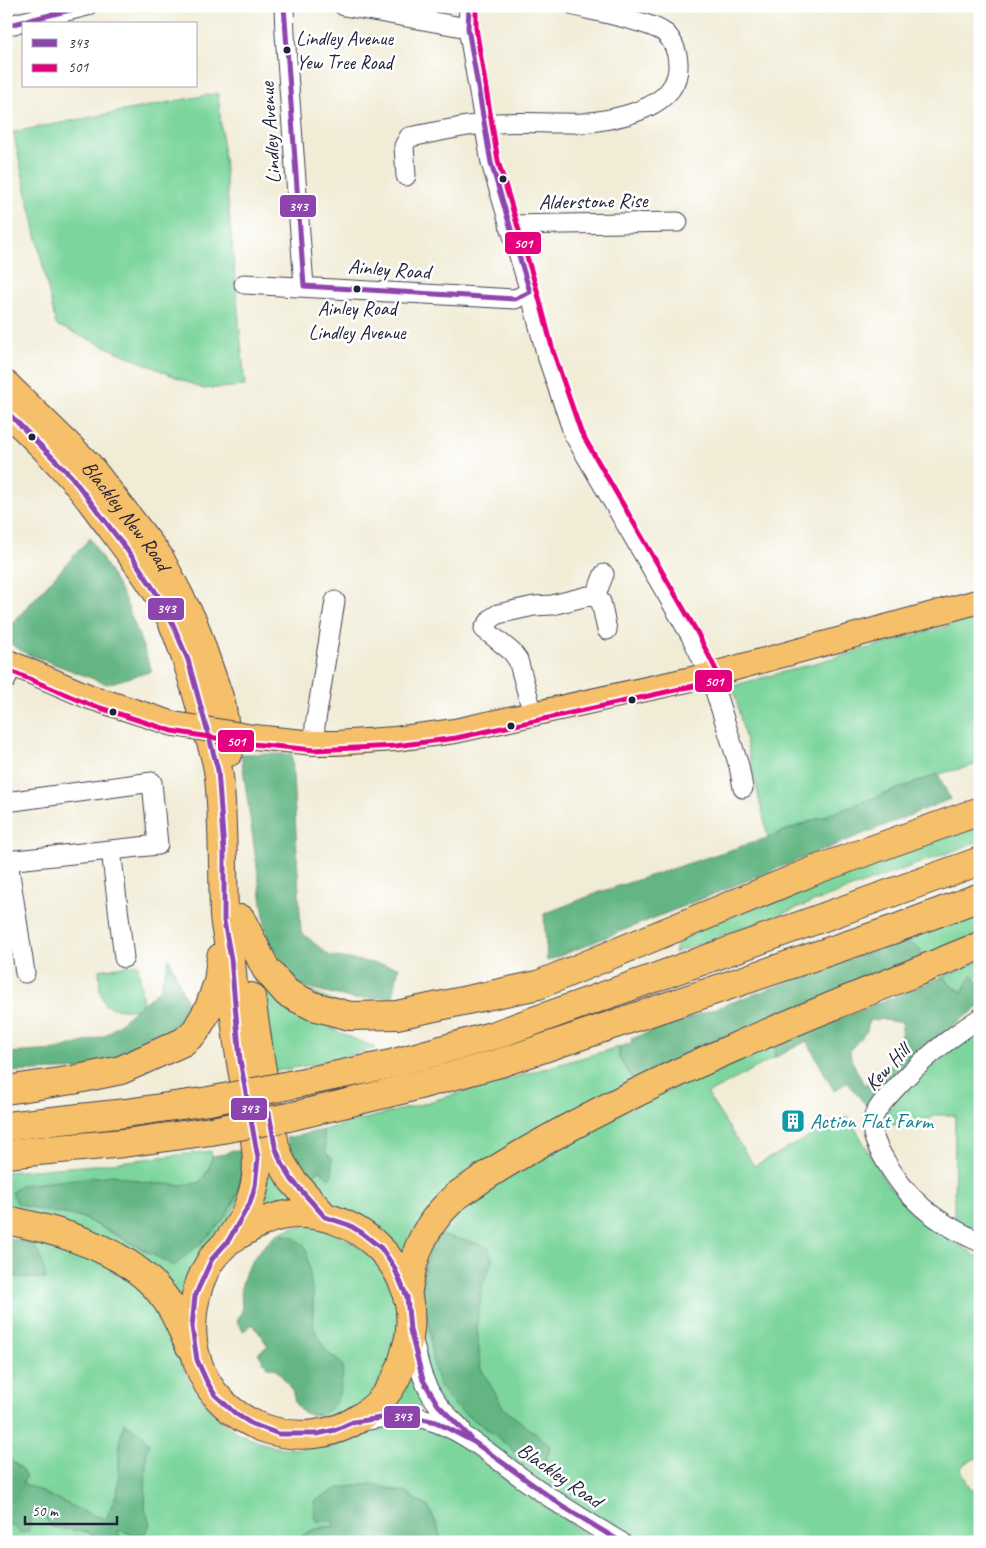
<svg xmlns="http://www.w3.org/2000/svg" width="986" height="1548" viewBox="0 0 986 1548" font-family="Caveat,sans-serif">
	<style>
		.green { fill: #7bd59c; stroke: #4e7c6c; fill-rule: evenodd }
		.forest { fill: #64b684; stroke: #436c60; fill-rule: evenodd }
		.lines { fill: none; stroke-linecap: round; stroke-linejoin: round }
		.minor-casing { stroke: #414052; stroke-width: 21 }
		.major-casing { stroke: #414052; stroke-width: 26 }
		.highway-casing { stroke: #414052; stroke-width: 30 }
		.minor { stroke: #fff; stroke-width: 19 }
		.major { stroke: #f6c06b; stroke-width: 24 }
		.highway { stroke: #f6c06b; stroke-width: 28 }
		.major-bridge-casing { stroke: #414052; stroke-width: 26; stroke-linecap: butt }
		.highway-bridge-casing { stroke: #414052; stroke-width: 30; stroke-linecap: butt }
		.major-bridge { stroke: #f6c06b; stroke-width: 24 }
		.highway-bridge { stroke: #f6c06b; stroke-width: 28 }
		.bus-1-casing { stroke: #fff; stroke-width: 9 }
		.bus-2-casing { stroke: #fff; stroke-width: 9 }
		.bus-1 { stroke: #8e44ad; stroke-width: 5 }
		.bus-2 { stroke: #e5007d; stroke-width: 5 }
		.bus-dot { fill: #22223b; stroke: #fff; stroke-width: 2 }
		.labels { text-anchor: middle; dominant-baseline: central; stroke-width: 5; stroke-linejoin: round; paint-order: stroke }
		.bus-label { font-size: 20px; fill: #22223b; stroke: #fff; text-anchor: start }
		.street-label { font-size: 21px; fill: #22223b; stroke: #fff }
		.culture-label { font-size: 21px; fill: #0d838f; stroke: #fff; text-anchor: start }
		.line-badge { stroke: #fff; stroke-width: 2 }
		.badge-label { font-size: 14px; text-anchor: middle; font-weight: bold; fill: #fff }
	</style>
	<rect width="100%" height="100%" fill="#fff"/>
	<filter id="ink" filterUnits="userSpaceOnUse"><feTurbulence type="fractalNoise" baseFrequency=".02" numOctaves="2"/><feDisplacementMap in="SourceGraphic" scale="10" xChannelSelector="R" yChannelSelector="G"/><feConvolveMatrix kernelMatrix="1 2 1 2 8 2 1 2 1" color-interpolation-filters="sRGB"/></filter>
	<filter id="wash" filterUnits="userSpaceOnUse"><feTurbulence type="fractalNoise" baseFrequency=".0096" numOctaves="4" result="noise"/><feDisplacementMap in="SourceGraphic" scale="20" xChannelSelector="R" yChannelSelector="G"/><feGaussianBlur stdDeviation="1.12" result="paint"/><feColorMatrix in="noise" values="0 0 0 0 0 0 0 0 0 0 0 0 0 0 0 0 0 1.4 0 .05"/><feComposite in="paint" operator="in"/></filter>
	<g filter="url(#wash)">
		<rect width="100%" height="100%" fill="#f1ecd6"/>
		<path class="green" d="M218 93 245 386 203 389 56 325 13 132Z
			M980 617V764L938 774 768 837 733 686Z
			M980 820V841L674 953 679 937Z
			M980 912V935L919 959 901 941Z
			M252 959 261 971 391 1026 345 1030 329 1028 376 1048 322 1063 270 1072 258 1007Z
			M980 961V971L976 979 972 976 962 992 950 985 944 976Z
			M138 964 143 1005 135 1010 113 1008 105 1005 100 991 99 970Z
			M980 1027V1233L954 1220 955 1115H934L932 1118 888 1126 882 1125C888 1095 955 1046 980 1027Z
			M777 1045 774 1058 707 1094 754 1166 848 1116 887 1184 915 1216 980 1258V1456L964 1464 961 1469 970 1489 980 1492V1542H636L562 1496 471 1431 442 1405 430 1385 424 1370 420 1336 418 1284 420 1265 426 1245 438 1225 462 1199 489 1181 509 1176 552 1151 626 1110 720 1067ZM434 1234 464 1240 488 1247 493 1260 482 1285 477 1324 480 1367 504 1409 549 1444V1450L546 1461C519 1462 513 1449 494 1434 483 1426 453 1407 447 1397 431 1373 433 1357 430 1331 427 1312 420 1295 423 1275 426 1261 430 1247 434 1234Z
			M619 1047V1058L634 1081 526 1138 406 1265 321 1200 310 1182 317 1171 321 1170 326 1153 323 1130 415 1106Z
			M211 1151C214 1163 206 1174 199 1183L180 1185 147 1183 114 1175 35 1209 81 1217 174 1266C194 1248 219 1230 232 1206 241 1190 242 1170 244 1152L247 1185 182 1305 6 1213V1172L95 1165Z
			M264 1156 302 1203 257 1214Z
			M294 1227H328L376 1258 398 1301 397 1349 369 1400 333 1417H323L314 1415 325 1412 343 1365 326 1351 313 1326V1296L291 1236 277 1234Z
			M24 1236 64 1244 150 1290 177 1346 184 1371 192 1386 217 1418 236 1432 256 1441 275 1447 297 1449 331 1446 375 1427 409 1425 427 1429 449 1438 540 1503 598 1542H439L440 1536 436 1524 428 1506 417 1501 406 1491 402 1492 372 1484 340 1488 314 1501 317 1521H334V1526C319 1527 306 1530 296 1542H122L124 1540 118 1533 119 1530 134 1535 150 1524 145 1509 146 1453 149 1445 142 1434 124 1423 120 1439 118 1490 106 1520 84 1512 23 1483 21 1468 6 1457V1276L45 1279 28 1242 20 1240Z
			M411 1374 420 1397 426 1407H390Z
			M41 1512 52 1527 87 1532 95 1537 96 1542H6V1523L12 1525 20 1533 31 1514Z"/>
		<path class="forest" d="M90 538 124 597 152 671 107 684 25 653 6 641V627L8 628Z
			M241 754H292L301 932 330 956 399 967 393 997 354 999 297 985 267 938Z
			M938 774 950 799 547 961 544 914 600 892 761 840Z
			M901 941 914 945 921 951 919 959 634 1081 619 1058V1047L632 1043 631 1039Z
			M169 958 192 1015 164 1039 123 1061 86 1069 6 1072V1053L57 1050 105 1036 160 989Z
			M972 975 980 982V1006L932 1041 899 1072 869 1109 847 1082 834 1091 807 1041 774 1058 777 1045 944 976 950 985 962 992ZM878 1019 903 1023C901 1036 897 1049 895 1062L864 1085 851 1059 850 1050 867 1031 869 1020 878 1021Z
			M323 1130 326 1153 332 1159V1175L328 1178 321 1170 317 1171 310 1182 290 1150 286 1138Z
			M232 1150 244 1152C242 1170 240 1189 232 1205 220 1230 194 1248 174 1266L119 1236 81 1217 35 1209 17 1203 12 1192 20 1185 114 1175 147 1183 180 1185 199 1183 209 1170 212 1156 225 1154Z
			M277 1234 291 1236 306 1247 313 1296V1326L326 1351 343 1365C342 1383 341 1408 320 1414 314 1415 306 1415 301 1411 294 1405 295 1398 292 1391 288 1383 281 1376 277 1369L267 1367 258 1353 268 1346 253 1324 243 1331 237 1322 242 1311 241 1288 246 1271 258 1252Z
			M434 1234 464 1240 488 1247 493 1260 482 1285 477 1324 480 1367 504 1409 549 1444V1450L546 1461C519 1462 513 1449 494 1434 483 1425 453 1407 447 1397 431 1373 433 1357 430 1331 427 1312 420 1295 423 1275 426 1261 430 1247 434 1234Z
			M6 1237C39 1245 39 1247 46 1279L6 1276Z
			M124 1422 142 1434 149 1445 146 1453 145 1509 150 1524 146 1533 134 1535 119 1530 118 1533 124 1541 122 1542H96L95 1537 87 1532 52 1527 41 1512 31 1514 29 1531 20 1533 12 1525 6 1523V1457L21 1468 26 1477 23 1483 84 1512 106 1519 118 1491 120 1438 123 1431Z
			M372 1484 402 1492 406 1491 417 1501 428 1506 436 1523 440 1537 439 1542H296C306 1530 319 1528 334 1526V1521H317L314 1518 315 1509 314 1501 340 1488Z"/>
	</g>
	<g filter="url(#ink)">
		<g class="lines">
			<g class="minor-casing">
				<path id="minor" d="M284 6 285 34 304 286
					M344 6 468 28
					M469 6 468 28 491 163 530 292 546 353 574 435 691 636 710 675 739 766 743 788
					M6 26 87 6
					M406 176 404 146 409 137C434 133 459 126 484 124 510 121 537 123 563 123 572 123 581 124 590 122 623 118 680 106 678 64 678 53 673 40 665 33 649 21 596 12 575 6
					M509 225 678 222
					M244 284 515 299 530 292
					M595 597 604 574
					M6 680 12 664
					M533 714 518 660 512 652 484 629 492 618 498 614 534 606 552 605 588 596 595 597 601 602 607 630
					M314 743 315 726 335 601
					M6 802 152 782 158 845 6 861
					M111 850 124 958
					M8 861 25 973
					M980 1018C946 1040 920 1061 893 1091 885 1100 876 1108 873 1119 870 1132 876 1144 882 1155 907 1200 933 1221 980 1242
					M412 1336C418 1361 422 1385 439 1406 445 1414 454 1421 461 1429
					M357 1422C380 1418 402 1413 425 1419 462 1428 492 1456 522 1478 554 1501 587 1522 621 1542"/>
			</g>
			<g class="major-casing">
				<path id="major" d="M6 661 90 697 174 724
					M254 737 314 743H336L395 739 455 731 710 675 980 601"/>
			</g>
			<g class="highway-casing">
				<g id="highway">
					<path id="s1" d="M6 385 88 465 159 557 193 622 221 703 229 752"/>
					<path d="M6 411C28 430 49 452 68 473 85 491 98 511 113 530 132 556 153 582 167 610 183 644 193 680 203 716 208 734 215 752 218 770 220 781 220 792 221 802 223 840 223 877 224 915 225 931 230 946 231 962 233 981 234 1000 235 1018 238 1048 243 1077 249 1106 253 1130 259 1152 256 1177 253 1200 242 1223 227 1242 222 1248 216 1253 211 1260 193 1288 187 1328 197 1360 217 1428 304 1456 361 1417 384 1402 399 1379 405 1353 407 1345 410 1337 410 1329 417 1262 350 1206 286 1215 264 1218 246 1231 228 1241"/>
					<path d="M241 919 266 969 287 993 313 1006 350 1016 397 1015 538 985 818 869 980 811"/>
					<path d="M251 997 260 1059 275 1146 281 1162 292 1180 325 1217"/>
					<path d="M285 1086 391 1064 495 1035 980 861"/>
					<path d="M6 1090 73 1080 121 1070 183 1042 195 1032 209 1008 218 982 221 957"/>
					<path d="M289 1117 401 1090 500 1063 892 930 980 897"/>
					<path d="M6 1126 126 1113 209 1101"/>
					<path d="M6 1154 124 1143 211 1131"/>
					<path d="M6 1220C58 1230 126 1250 160 1292 174 1308 180 1326 189 1345"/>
					<path d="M407 1297C412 1258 422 1228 452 1200 459 1193 469 1188 477 1182 506 1162 537 1145 568 1128 700 1056 841 1003 980 946"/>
				</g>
			</g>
			<use href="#minor" class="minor"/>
			<use href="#major" class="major"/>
			<use href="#highway" class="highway"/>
			<g class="major-bridge-casing">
				<path id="major-bridge" d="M174 724 254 737"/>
			</g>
			<g class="highway-bridge-casing">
				<path id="highway-bridge" d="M209 1101 285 1086
					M211 1131 289 1117"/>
			</g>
			<use href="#major-bridge" class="major-bridge"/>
			<use href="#highway-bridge" class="highway-bridge"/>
			<g class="bus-1-casing">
				<path id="bus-1" d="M284 6 304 286 515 299 530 292 491 163 468 28 469 6
					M6 26 86 6
					M6 411 71 476 133 558 166 608 188 660 218 770 224 851V921L231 959 240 1060 258 1158 255 1186 250 1203 228 1241 212 1259 195 1296 192 1327 197 1360 207 1382 215 1395 236 1414 252 1424 279 1434H317L335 1430 353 1422 395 1416 418 1418 436 1422 474 1442 564 1507 621 1542
					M269 1113 275 1146 281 1162 292 1180 325 1217 349 1225 362 1233 381 1248 394 1267 407 1297 410 1330 423 1380 438 1405 470 1437"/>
			</g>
			<g class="bus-2-casing">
				<path id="bus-2" d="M6 669 88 704 172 731 253 744 314 750 395 746 456 738 712 682 716 680 717 672 697 632 581 432 553 351 537 290 498 161 476 28V6"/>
			</g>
			<use href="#bus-1" class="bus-1"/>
			<use href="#bus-2" class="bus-2"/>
		</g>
	</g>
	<defs>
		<g id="building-square" transform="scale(1.25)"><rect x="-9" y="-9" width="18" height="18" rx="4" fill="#0f9aa8" stroke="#fff"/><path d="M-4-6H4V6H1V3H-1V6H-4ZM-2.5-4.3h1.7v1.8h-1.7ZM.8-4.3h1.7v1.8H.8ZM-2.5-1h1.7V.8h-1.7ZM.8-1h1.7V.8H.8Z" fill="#fff"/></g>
	</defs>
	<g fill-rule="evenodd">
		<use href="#building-square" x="793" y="1121"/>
	</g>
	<g class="bus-dot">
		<circle cx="287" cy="50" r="4.5"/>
		<circle cx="503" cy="179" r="4.5"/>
		<circle cx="357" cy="289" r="4.5"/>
		<circle cx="32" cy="437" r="4.5"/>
		<circle cx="632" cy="700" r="4.5"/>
		<circle cx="113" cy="712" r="4.5"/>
		<circle cx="511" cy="726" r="4.5"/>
	</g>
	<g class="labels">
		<g class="bus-label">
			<text x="296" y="38">Lindley Avenue<tspan x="296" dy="24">Yew Tree Road</tspan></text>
			<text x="357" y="308" text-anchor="middle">Ainley Road<tspan x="357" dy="24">Lindley Avenue</tspan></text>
		</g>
		<g class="street-label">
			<text transform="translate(270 133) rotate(-94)">Lindley Avenue</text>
			<text transform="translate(593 201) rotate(-1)">Alderstone Rise</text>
			<text transform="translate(389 269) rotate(4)">Ainley Road</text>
			<text stroke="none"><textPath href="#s1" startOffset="178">Blackley New Road</textPath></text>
			<text transform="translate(887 1067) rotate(-47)">Kew Hill</text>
			<text transform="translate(560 1475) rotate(35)">Blackley Road</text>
		</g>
		<g class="culture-label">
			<text x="810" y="1121">Action Flat Farm</text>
		</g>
	</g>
	<g class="line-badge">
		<rect x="279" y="194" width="38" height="24" rx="5" fill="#8e44ad"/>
		<rect x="504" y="231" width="38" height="24" rx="5" fill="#e5007d"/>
		<rect x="147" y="597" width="38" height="24" rx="5" fill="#8e44ad"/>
		<rect x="694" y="669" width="39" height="24" rx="5" fill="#e5007d"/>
		<rect x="217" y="729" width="38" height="24" rx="5" fill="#e5007d"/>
		<rect x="230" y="1097" width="38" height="24" rx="5" fill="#8e44ad"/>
		<rect x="383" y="1405" width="38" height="24" rx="5" fill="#8e44ad"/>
	</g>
	<g class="badge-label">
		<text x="298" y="211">343</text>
		<text x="523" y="248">501</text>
		<text x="166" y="613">343</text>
		<text x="714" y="686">501</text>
		<text x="236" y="746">501</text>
		<text x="249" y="1113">343</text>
		<text x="402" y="1421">343</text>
	</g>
	<rect width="986" height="1548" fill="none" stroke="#fff" stroke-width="25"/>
	<rect x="22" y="22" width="175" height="65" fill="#ffffff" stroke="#a7a7b1"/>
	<rect x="32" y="39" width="25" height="8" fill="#8e44ad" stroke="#a7a7b1"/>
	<text x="68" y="48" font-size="15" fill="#22223b">343</text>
	<rect x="32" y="64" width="25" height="8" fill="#e5007d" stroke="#a7a7b1"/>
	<text x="68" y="72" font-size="15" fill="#22223b">501</text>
	<path d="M25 1516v8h92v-8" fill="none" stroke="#22223b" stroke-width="2.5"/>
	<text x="32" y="1516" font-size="15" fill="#22223b" stroke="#ffffff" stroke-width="4" paint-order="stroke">50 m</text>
</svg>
